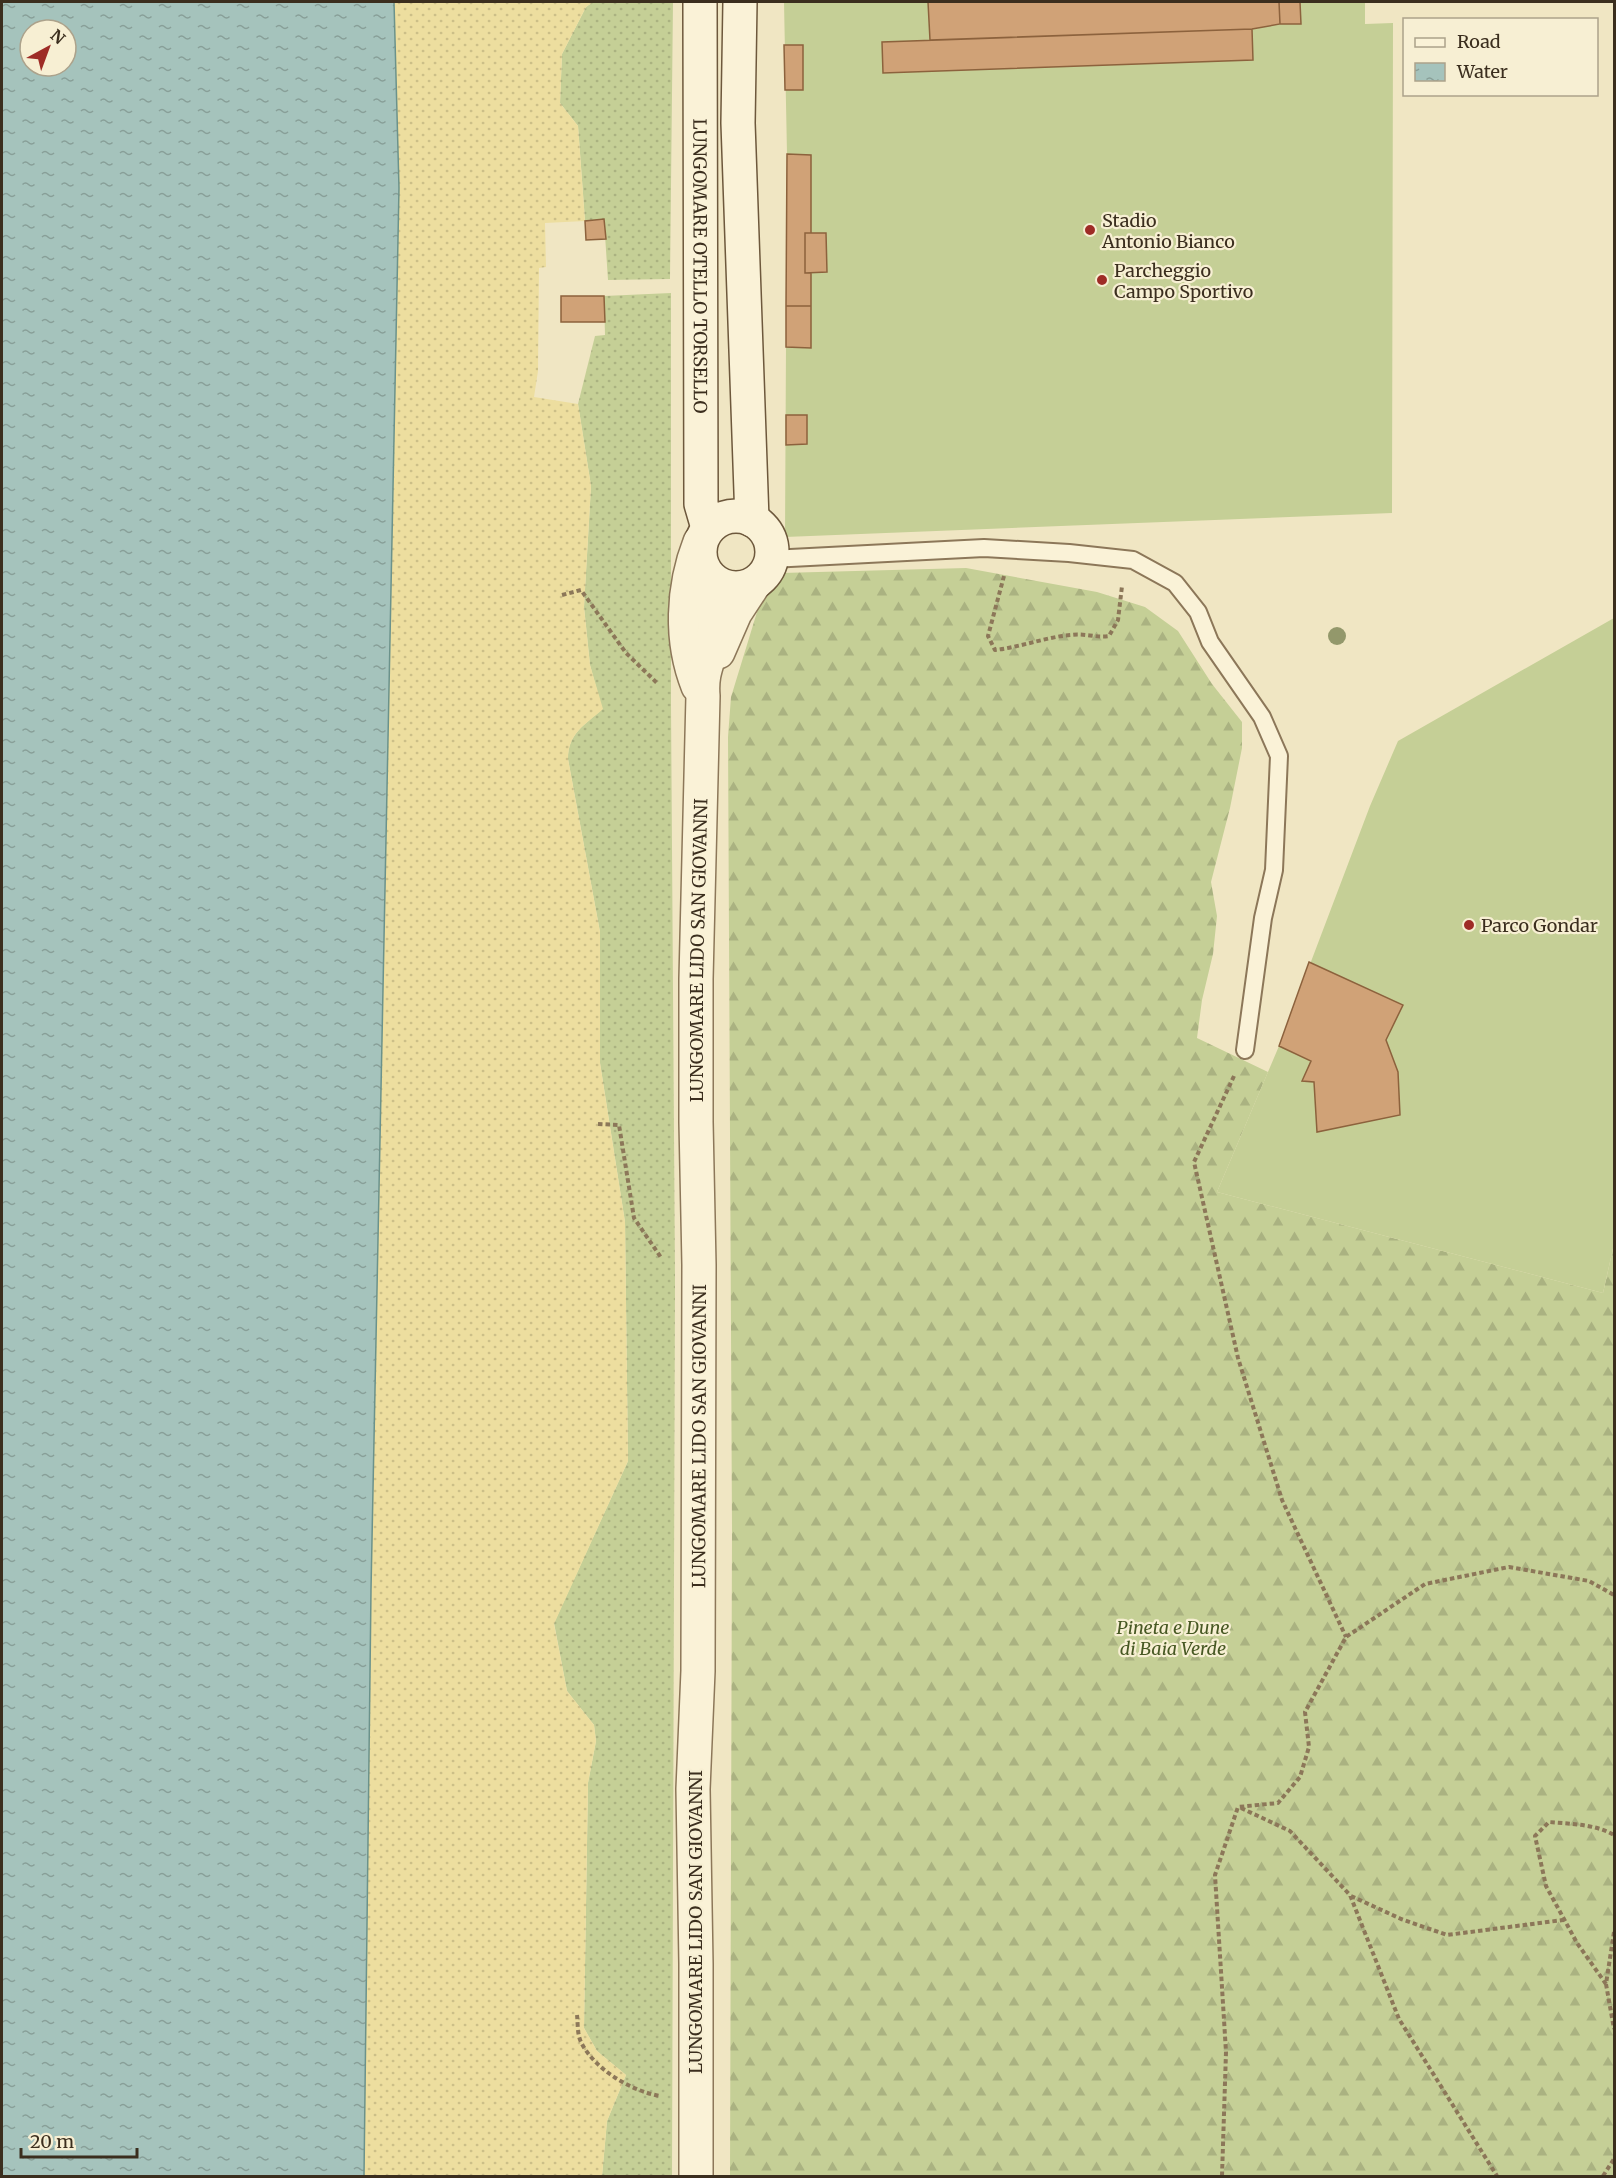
<svg xmlns="http://www.w3.org/2000/svg" width="1616" height="2178" viewBox="0 0 1616 2178" font-family="Merriweather,serif">
	<style>
		.grass { fill: url(#grass-dots) }
		.forest { fill: url(#forest-firs) }
		.sand { fill: url(#sand-dots) }
		.garden { fill: #c5cf96 }
		.water { fill: url(#water-ripples); stroke: #6b928b; stroke-width: 1.5; fill-rule: evenodd }
		.building { fill: #d0a277; stroke: #8c623d; stroke-width: 1.5 }
		.lines { fill: none; stroke-linecap: round; stroke-linejoin: round }
		.lane-casing { stroke: #8c7759; stroke-width: 20 }
		.street-casing { stroke: #8c7759; stroke-width: 36 }
		.secondary-casing { stroke: #6d583c; stroke-width: 36 }
		.path { stroke: #8c7759; stroke-width: 4; stroke-dasharray: 4.5 3; stroke-linecap: butt }
		.lane { stroke: #faf2d7; stroke-width: 16 }
		.street { stroke: #faf2d7; stroke-width: 33 }
		.secondary { stroke: #faf2d7; stroke-width: 33 }
		.tree { fill: #93986b }
		.poi-dot { fill: #9e2c26; stroke: #f7efd3; stroke-width: 2 }
		.labels { text-anchor: middle; dominant-baseline: central; stroke-width: 4.5; stroke-linejoin: round; paint-order: stroke }
		.poi-label { font-size: 18px; fill: #3b2e1e; stroke: #f7efd3; text-anchor: start }
		.street-label { font-size: 18px; fill: #3b2e1e; stroke: #f7efd3 }
		.park-label { font-size: 18px; font-style: italic; fill: #475823; stroke: #f7efd3 }
	</style>
	<defs>
		<pattern id="grass-dots" width="8" height="8" patternUnits="userSpaceOnUse" patternTransform="scale(1.5)"><rect width="8" height="8" fill="#c5cf96"/><path d="M2 2h.1M6 6h.1" fill="none" stroke="#aab281" stroke-width="1.8" stroke-linecap="round"/></pattern>
		<pattern id="forest-firs" width="22" height="20" patternUnits="userSpaceOnUse" patternTransform="scale(1.5)"><rect width="22" height="20" fill="#c5cf96"/><path d="M5 1l3.5 6h-7zM16 11l3.5 6h-7z" fill="#aab281"/></pattern>
		<pattern id="sand-dots" width="8" height="8" patternUnits="userSpaceOnUse" patternTransform="scale(1.5)"><rect width="8" height="8" fill="#edde9f"/><path d="M2 2h.1M6 6h.1" fill="none" stroke="#ccbf88" stroke-width="1.8" stroke-linecap="round"/></pattern>
		<pattern id="water-ripples" width="26" height="14" patternUnits="userSpaceOnUse" patternTransform="scale(1.5)"><rect width="26" height="14" fill="#a5c3bc"/><path d="M2 4q2-2 4 0t4 0M15 11q2-2 4 0t4 0" fill="none" stroke="#889f98"/></pattern>
	</defs>
	<rect width="100%" height="100%" fill="#f0e6c3"/>
	<path class="grass" d="M593 2H673L670 279 608 280 604 220 585 221 578 126 560 103 562 54 586 7Z
		M671 293V704L675 1279 672 2176H602L607 2121 626 2075 597 2051 584 2028 588 1783 596 1741 594 1725 567 1691 554 1623 628 1461 625 1222 600 1063V932L568 759C568 733 585 725 602 709L590 665 584 607 591 486 578 404 595 336 605 335 604 296Z"/>
	<path class="forest" d="M966 568 1097 592 1145 607 1178 631 1212 684 1242 722V748L1230 808 1211 882 1217 916 1213 954 1202 1000 1197 1038 1268 1072 1217 1192 1603 1293 1614 1244V2176H730L732 1529 728 737 731 697 761 599 781 573Z"/>
	<path class="sand" d="M394 2H593L586 7 562 54 560 103 578 126 585 221 545 223 546 267 539 268 538 371 534 397 578 404 591 486 584 607 590 665 603 709C585 725 568 733 568 759L600 932V1063L625 1222 628 1461 554 1624 567 1691 594 1725 596 1741 588 1783 584 2028 597 2051 626 2075 607 2121 602 2176H364L371 1590 399 188Z"/>
	<path class="garden" d="M784 2H1365V24L1393 23 1392 513 785 537 787 154Z
		M1614 618V1244L1603 1293 1217 1192 1279 1046 1370 806 1398 741Z"/>
	<path class="water" d="M2 2H394L399 188 371 1590 364 2176H2ZM30 30H66V66H30Z"/>
	<path class="building" d="M928 2H1279L1280 24 1252 29 930 40Z
		M1279 2H1300L1301 24H1280Z
		M1252 29 1253 60 883 73 882 42Z
		M784 45H803V90H785Z
		M787 154 811 155V233H805V273H811V306H786Z
		M604 219 606 239 586 240 585 221Z
		M805 233H826L827 272 805 273Z
		M561 296H604L605 322H561Z
		M786 306H811V348L786 347Z
		M786 415H807V444L786 445Z
		M1309 962 1403 1005 1386 1040 1398 1072 1400 1115 1317 1132 1314 1082 1302 1081 1311 1061 1279 1046Z"/>
	<g class="lines">
		<g class="lane-casing">
			<path id="lane" d="M771 559 984 548 1069 553 1133 560 1175 583 1198 612 1210 642 1262 717 1279 756 1274 870 1263 918 1245 1050"/>
		</g>
		<g class="street-casing">
			<g id="street">
				<path d="M718 652 735 613 754 584"/>
				<path d="M698 686C680 641 682 588 700 542"/>
				<path id="s1" d="M696 2176V1964L693 1789 698 1671 699 1265 696 1122V979L703 696C701 673 708 663 713 642 718 620 711 594 706 573"/>
			</g>
		</g>
		<g class="secondary-casing">
			<g id="secondary">
				<path id="s2" d="M700 2 701 504 708 528"/>
				<path d="M740 2 738 123 752 520"/>
				<circle cx="736" cy="552" r="36"/>
			</g>
		</g>
		<path class="path" d="M1004 576 988 636 995 650C1021 647 1046 637 1071 635 1084 633 1096 638 1109 636L1118 620 1122 586
			M562 595 581 590 626 653 657 683
			M1234 1076 1194 1162 1238 1358 1282 1500 1346 1637
			M598 1124 619 1125 634 1218 662 1259
			M1241 1808 1290 1831 1350 1895 1399 2019 1497 2176
			M1351 1896 1401 1919 1447 1935 1563 1920
			M1614 1932 1606 1984 1614 2029
			M1606 1984 1577 1943 1546 1886 1535 1836 1549 1822C1571 1824 1595 1824 1614 1835
			M577 2015C578 2023 577 2034 581 2042 594 2069 631 2091 660 2096
			M1222 2176 1226 2052 1215 1875 1238 1807 1278 1803 1300 1777 1309 1747 1305 1712 1346 1637 1425 1584 1509 1567 1589 1581 1614 1595
			M1603 2176 1614 2159"/>
		<use href="#lane" class="lane"/>
		<use href="#street" class="street"/>
		<use href="#secondary" class="secondary"/>
	</g>
	<circle class="tree" cx="1337" cy="636" r="9"/>
	<g class="poi-dot">
		<circle cx="1090" cy="230" r="6"/>
		<circle cx="1102" cy="280" r="6"/>
		<circle cx="1469" cy="925" r="6"/>
	</g>
	<g class="labels">
		<g class="poi-label">
			<text x="1102" y="220">Stadio<tspan x="1102" dy="21">Antonio Bianco</tspan></text>
			<text x="1114" y="270">Parcheggio<tspan x="1114" dy="21">Campo Sportivo</tspan></text>
			<text x="1481" y="925">Parco Gondar</text>
		</g>
		<g class="street-label">
			<text stroke="none"><textPath href="#s2" startOffset="264">LUNGOMARE OTELLO TORSELLO</textPath></text>
			<text stroke="none"><textPath href="#s1" startOffset="1226">LUNGOMARE LIDO SAN GIOVANNI</textPath></text>
			<text stroke="none"><textPath href="#s1" startOffset="740">LUNGOMARE LIDO SAN GIOVANNI</textPath></text>
			<text transform="translate(695 1922) rotate(-90)">LUNGOMARE LIDO SAN GIOVANNI</text>
		</g>
		<g class="park-label">
			<text x="1173" y="1627">Pineta e Dune<tspan x="1173" dy="21">di Baia Verde</tspan></text>
		</g>
	</g>
	<rect width="1616" height="2178" fill="none" stroke="#3b2e1e" stroke-width="6"/>
	<rect x="1403" y="18" width="195" height="78" fill="#f7efd3" stroke="#aca28b" stroke-width="1.5"/>
	<rect x="1415" y="38" width="30" height="9" fill="#faf2d7" stroke="#aca28b" stroke-width="1.5"/>
	<text x="1457" y="48" font-size="18" fill="#3b2e1e">Road</text>
	<rect x="1415" y="63" width="30" height="18" fill="url(#water-ripples)" stroke="#aca28b" stroke-width="1.5"/>
	<text x="1457" y="78" font-size="18" fill="#3b2e1e">Water</text>
	<g transform="translate(48 48) rotate(41)"><circle r="28" fill="#f7efd3" stroke="#aca28b" stroke-width="1.5"/>
	<path d="M0-4.5L10 22L0 15L-10 22Z" fill="#9e2c26"/>
	<text y="-9" font-size="16" font-weight="bold" text-anchor="middle" fill="#3b2e1e">N</text>
	</g>
	<path d="M21 2148v9h116v-9" fill="none" stroke="#3b2e1e" stroke-width="3"/>
	<text x="30" y="2148" font-size="18" fill="#3b2e1e" stroke="#f7efd3" stroke-width="4.5" paint-order="stroke">20 m</text>
</svg>
